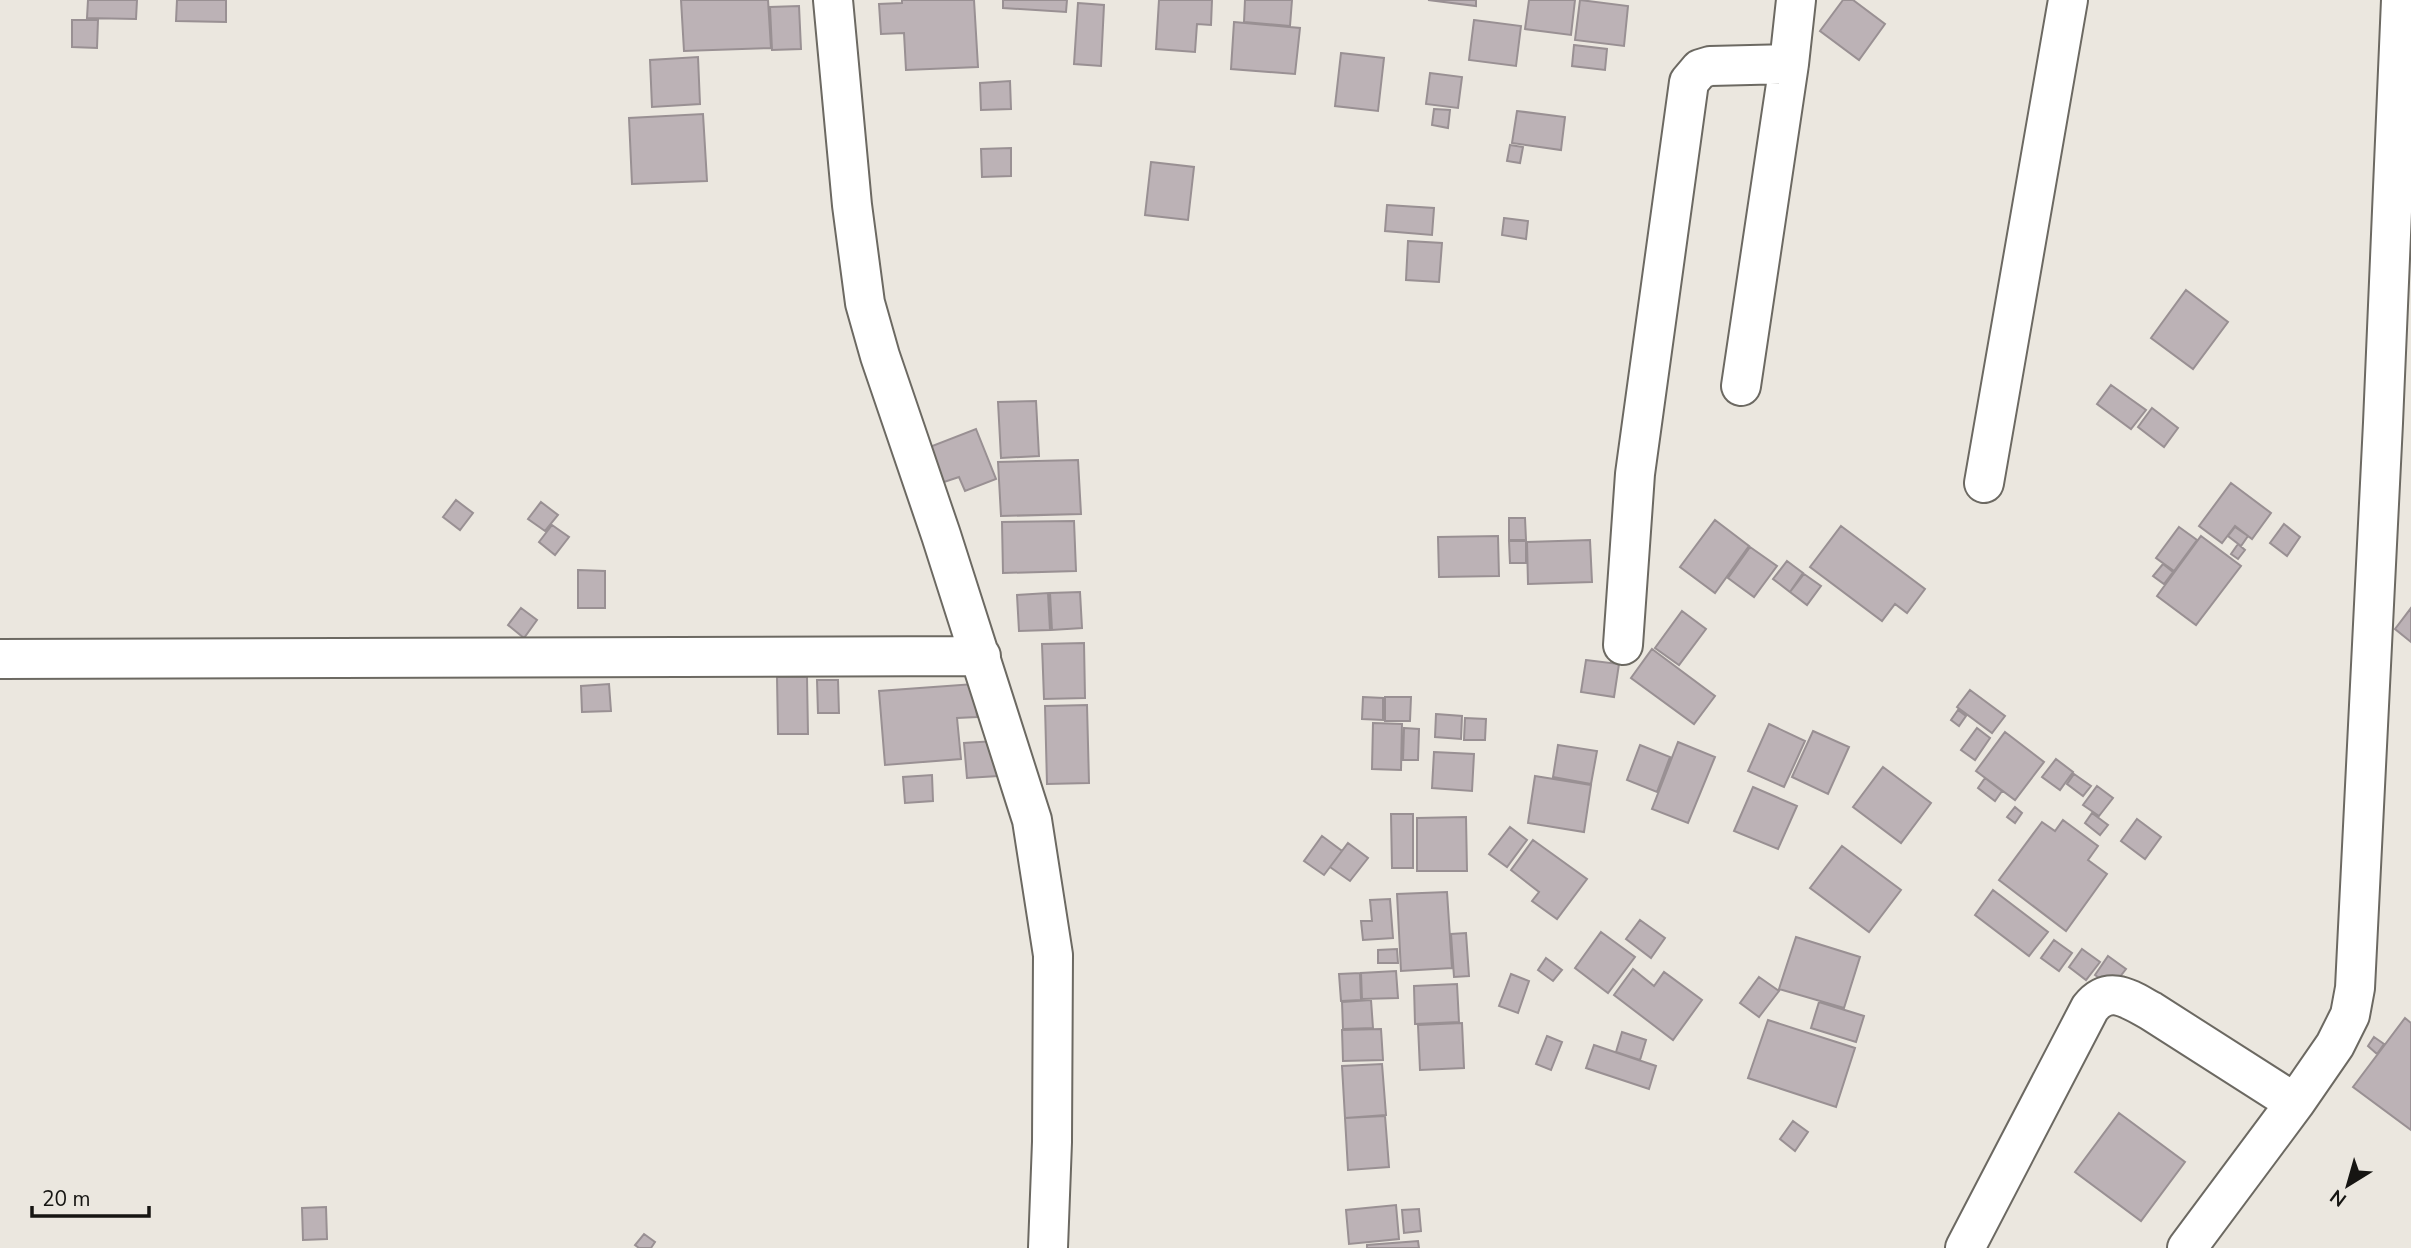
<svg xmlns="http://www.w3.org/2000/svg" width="2411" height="1248" viewBox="0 0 2411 1248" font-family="'Nunito Sans',sans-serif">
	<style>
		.building { fill: #bcb2b6; stroke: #999093; stroke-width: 2 }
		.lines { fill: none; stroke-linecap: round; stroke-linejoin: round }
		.street-casing { stroke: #6c6962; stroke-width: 42 }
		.street { stroke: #fff; stroke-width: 38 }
	</style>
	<rect width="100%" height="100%" fill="#ebe7df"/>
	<path class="building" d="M88 0H137L136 19 87 18Z
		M177 0H226V22L176 21Z
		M681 0H768L771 48 684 51Z
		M902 0H974L978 67 906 70 904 33 881 34 879 4 902 3Z
		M1003 0H1067L1066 12 1003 8Z
		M1159 0H1212L1211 25 1197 24 1195 52 1156 49Z
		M1245 0H1292L1290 26 1244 22Z
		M1428 0H1476V6Z
		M1529 0H1575L1571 35 1525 29Z
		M1580 0 1628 6 1624 46 1575 40Z
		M1843 0H1853L1885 24 1859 60 1820 31Z
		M1078 3 1104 5 1101 66 1074 64Z
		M799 6 801 49 772 50 770 7Z
		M72 20H98L97 48 72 47Z
		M1474 20 1521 26 1516 66 1469 60Z
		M1234 22 1300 28 1295 74 1231 69Z
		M1574 45 1607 49 1605 70 1572 66Z
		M1341 53 1384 58 1378 111 1335 106Z
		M698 57 700 104 652 107 650 60Z
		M1430 73 1462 77 1458 108 1426 104Z
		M1010 81 1011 109 981 110 980 83Z
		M1434 109 1450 110 1448 128 1432 125Z
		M1517 111 1565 117 1561 150 1512 143Z
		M703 114 707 181 632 184 629 118Z
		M1510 145 1523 147 1520 163 1507 161Z
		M1011 148V176L982 177 981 149Z
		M1151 162 1194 167 1188 220 1145 215Z
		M1387 205 1434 208 1432 235 1385 231Z
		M1504 218 1528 221 1526 239 1502 235Z
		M1408 241 1442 243 1439 282 1406 280Z
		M2186 290 2228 322 2193 369 2151 338Z
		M2111 385 2146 410 2131 429 2097 404Z
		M1036 401 1039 456 1001 458 998 402Z
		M2152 408 2178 428 2164 447 2138 427Z
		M976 429 996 479 965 491 959 477 941 483 927 448Z
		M1078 460 1081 514 1001 516 998 462Z
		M2231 483 2271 513 2252 539 2235 526 2222 543 2199 526Z
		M456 500 473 513 460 530 443 517Z
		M541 502 558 515 545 531 528 519Z
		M1509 518H1525L1526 540H1509Z
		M1715 520 1749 546 1715 593 1680 567Z
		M1074 521 1076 571 1003 573 1002 522Z
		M2284 524 2300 537 2287 556 2270 543Z
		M552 525 569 537 555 555 539 542Z
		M1841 526 1925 589 1907 613 1895 604 1882 621 1810 567Z
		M2179 527 2197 540 2174 571 2156 558Z
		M2235 527 2248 536 2241 546 2228 536Z
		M1498 536 1499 576 1439 577 1438 537Z
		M2201 536 2241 566 2196 625 2157 596Z
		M1590 540 1592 582 1528 584 1527 542Z
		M1509 541H1526V563H1510Z
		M2238 544 2245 550 2238 559 2231 554Z
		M1750 547 1777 566 1754 597 1728 578Z
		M1787 561 1803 573 1790 592 1773 579Z
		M2163 564 2173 572 2164 584 2153 576Z
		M578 570 605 571V608H578Z
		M1804 574 1821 586 1807 605 1790 592Z
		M1080 592 1082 628 1052 630 1050 593Z
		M1048 593 1050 630 1019 631 1017 595Z
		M521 608 537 620 524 638 508 625Z
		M2411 608V642L2395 629Z
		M1682 611 1706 629 1679 665 1655 648Z
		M1084 643 1085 698 1044 699 1042 644Z
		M1652 649 1715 696 1694 724 1631 678Z
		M1586 660 1619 664 1614 697 1581 692Z
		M777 677H807L808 734H778Z
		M817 680H838L839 713H818Z
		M609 684 611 711 582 712 581 686Z
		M974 684 977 717 957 718 961 759 885 765 879 691Z
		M1970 690 2005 716 1992 733 1957 707Z
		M1363 697 1383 698V720L1362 719Z
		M1385 697H1411L1410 721H1385Z
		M1087 705 1089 783 1047 784 1045 706Z
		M1958 710 1966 716 1959 726 1951 720Z
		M1436 714 1462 716 1461 739 1435 737Z
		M1465 718 1486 719 1485 740H1464Z
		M1373 723 1402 724 1401 770 1372 769Z
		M1769 724 1805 741 1784 787 1748 771Z
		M1404 728 1419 729 1418 760H1403Z
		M1977 728 1990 738 1975 760 1961 750Z
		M1813 731 1849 747 1828 794 1792 777Z
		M2005 732 2044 762 2015 800 1976 771Z
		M995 741 998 776 967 778 964 743Z
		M1678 742 1715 757 1688 823 1652 809Z
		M1558 745 1597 751 1591 784 1553 777Z
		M1640 745 1670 757 1657 792 1627 780Z
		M1434 752 1474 754 1472 791 1432 788Z
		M2056 759 2073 772 2060 790 2042 777Z
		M1883 767 1931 803 1901 843 1853 807Z
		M2074 774 2091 786 2083 796 2067 784Z
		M932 775 933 801 905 803 903 777Z
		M1535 776 1591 785 1584 832 1528 823Z
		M1985 778 2002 791 1995 801 1978 788Z
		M2097 786 2113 798 2099 816 2083 805Z
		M1753 787 1797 806 1778 849 1734 831Z
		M2015 807 2022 813 2015 823 2007 817Z
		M2092 813 2108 825 2100 835 2085 823Z
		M1391 814H1413V868H1392Z
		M1466 817 1467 871H1417V818Z
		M2137 819 2161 837 2145 859 2121 841Z
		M2063 820 2098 846 2088 860 2107 874 2066 931 1999 880 2042 822 2055 831Z
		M1510 827 1527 840 1507 867 1489 854Z
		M1322 836 1342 851 1324 875 1304 861Z
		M1533 840 1587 879 1557 919 1532 901 1539 892 1511 870Z
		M1348 843 1368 858 1350 881 1330 867Z
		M1842 846 1901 890 1869 932 1810 888Z
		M1993 890 2048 932 2029 956 1975 915Z
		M1447 892 1452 968 1401 971 1397 894Z
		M1390 899 1393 938 1363 940 1361 921H1372L1370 900Z
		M1640 920 1665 938 1651 958 1626 939Z
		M1601 932 1635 957 1608 993 1575 968Z
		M1466 933 1469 976 1454 977 1451 934Z
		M1796 937 1860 957 1844 1008 1779 989Z
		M2054 940 2072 953 2059 971 2041 958Z
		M1397 949 1398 963H1378V950Z
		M2082 949 2100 962 2086 980 2069 967Z
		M2108 956 2126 969 2112 987 2095 975Z
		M1546 958 1562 970 1553 981 1538 970Z
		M1633 969 1654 986 1664 972 1702 1000 1673 1040 1614 995Z
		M1396 971 1398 998 1362 999 1361 973Z
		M1360 973 1361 1000 1341 1001 1339 974Z
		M1511 974 1529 981 1518 1013 1499 1006Z
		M1759 977 1779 991 1759 1017 1740 1003Z
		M1457 984 1459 1022 1415 1024 1414 986Z
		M1371 1000 1373 1028 1343 1029 1342 1002Z
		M1819 1002 1864 1016 1856 1042 1811 1028Z
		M2405 1018 2411 1023V1130L2353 1087Z
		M1768 1020 1855 1048 1836 1107 1748 1078Z
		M1462 1023 1464 1068 1420 1070 1418 1025Z
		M1381 1029 1383 1060 1343 1061 1342 1030Z
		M1622 1032 1646 1040 1640 1060 1616 1052Z
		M1547 1036 1562 1042 1551 1070 1536 1064Z
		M2374 1037 2384 1044 2377 1054 2368 1046Z
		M1594 1045 1656 1066 1649 1089 1586 1068Z
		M1382 1064 1386 1115 1345 1118 1342 1066Z
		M2119 1113 2185 1162 2141 1221 2075 1172Z
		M1385 1116 1389 1167 1348 1170 1345 1118Z
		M1793 1121 1808 1132 1795 1151 1780 1139Z
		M1396 1205 1399 1239 1349 1244 1346 1210Z
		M326 1207 327 1239 303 1240 302 1208Z
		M1419 1209 1421 1231 1404 1233 1402 1210Z
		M644 1234 655 1242 651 1248H639L635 1245Z
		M1418 1241 1419 1248H1367V1245Z"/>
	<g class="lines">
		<g class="street-casing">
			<path id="street" d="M833 0 852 205 865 303 880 356 941 535 1032 820 1053 955 1052 1142 1048 1248
				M1741 386 1789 64 1796 0
				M1984 483 2068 0
				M1623 645 1635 474 1689 82 1700 69 1710 66 1789 64
				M0 659 981 656
				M1965 1248 2090 1008C2109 984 2129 999 2151 1011L2295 1103
				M2187 1248 2295 1103 2335 1045 2350 1015 2355 988 2383 423 2401 0"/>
		</g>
		<use href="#street" class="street"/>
	</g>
	<g transform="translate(2348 1185) rotate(217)" stroke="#ebe7df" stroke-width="5" paint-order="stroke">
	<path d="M0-5L12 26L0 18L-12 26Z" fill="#161512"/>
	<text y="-10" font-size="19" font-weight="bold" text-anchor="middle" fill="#161512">N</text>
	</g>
	<path d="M32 1206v10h117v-10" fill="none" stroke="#161512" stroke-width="3.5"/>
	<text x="42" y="1206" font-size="21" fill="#161512" stroke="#ebe7df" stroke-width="5" paint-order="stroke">20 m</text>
</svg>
